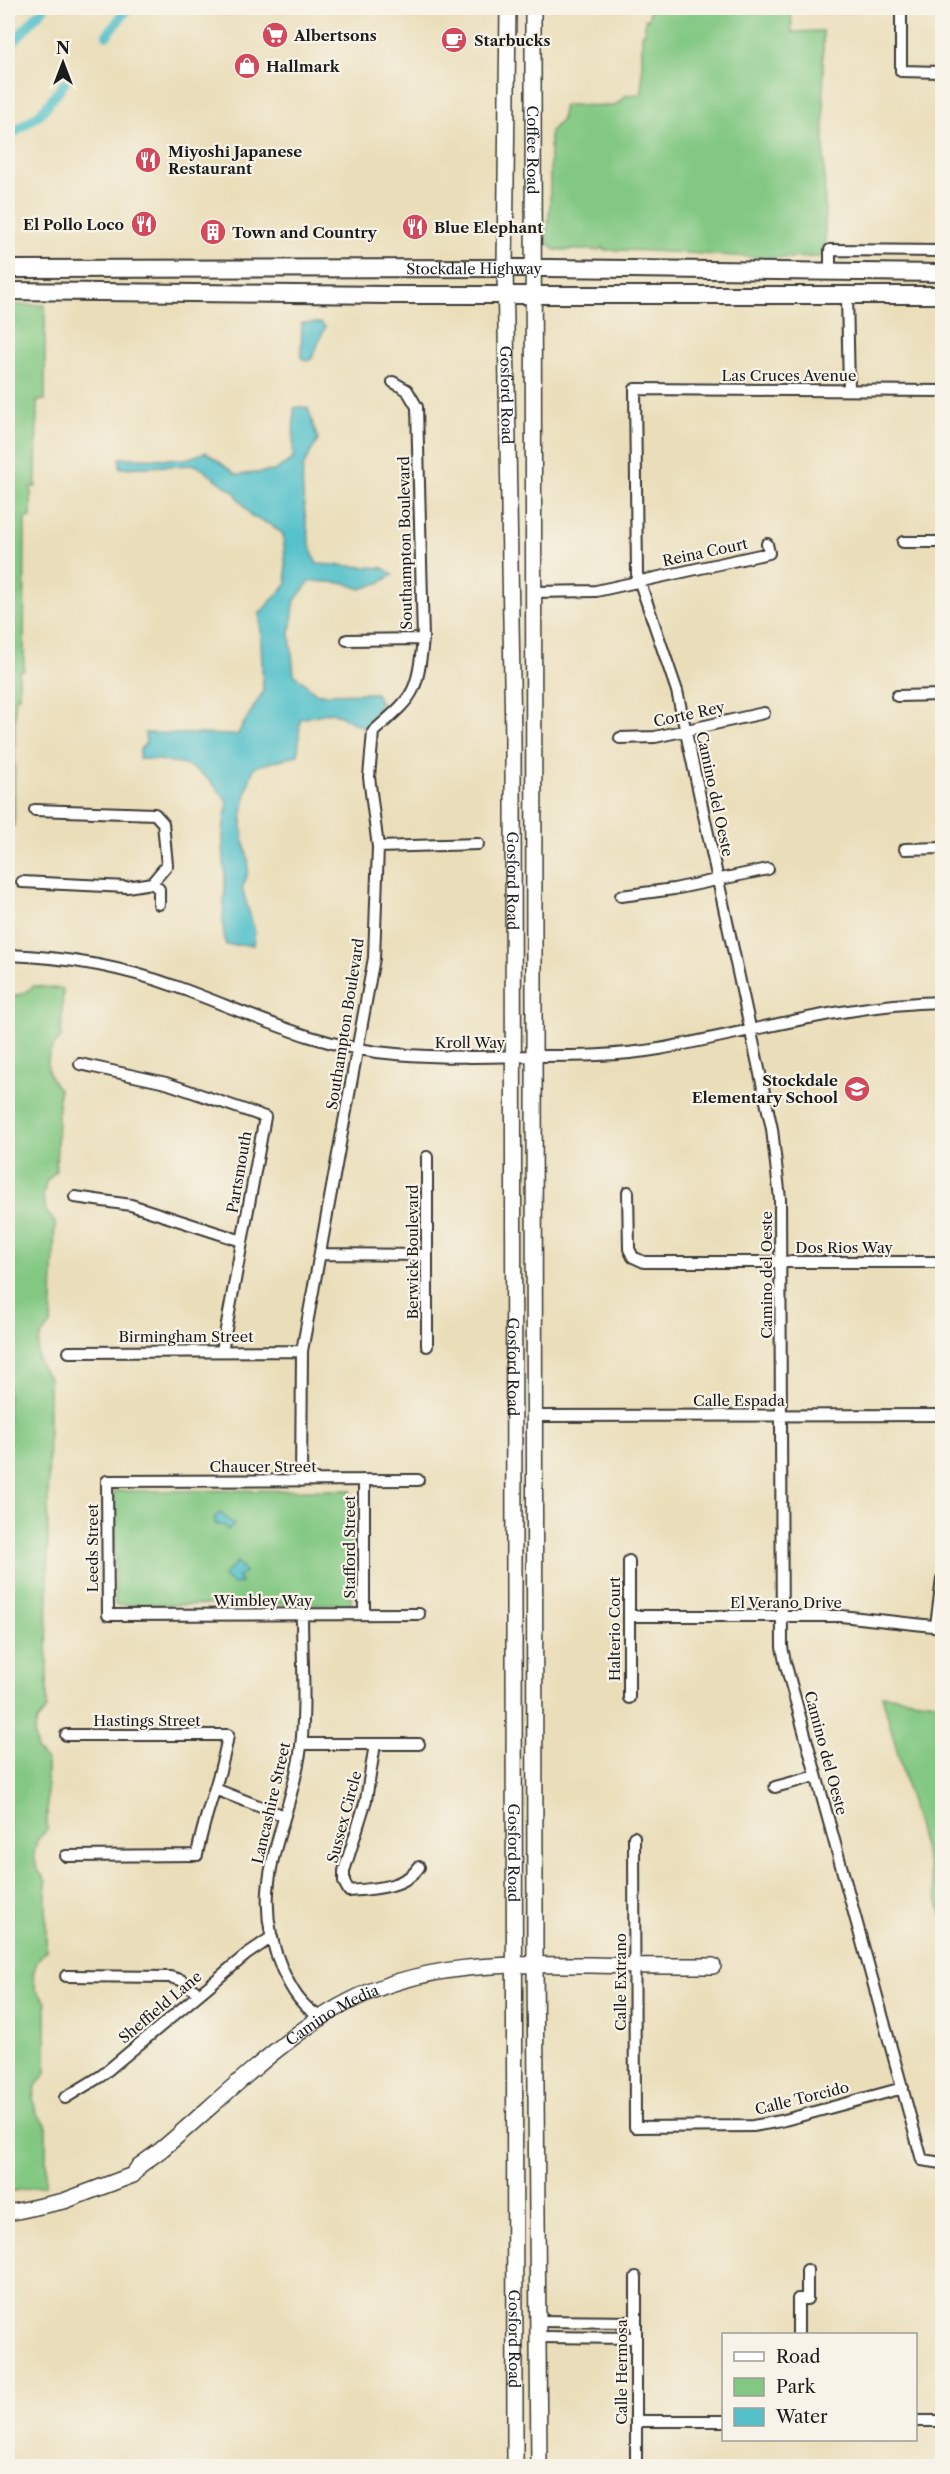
<svg xmlns="http://www.w3.org/2000/svg" width="950" height="2474" viewBox="0 0 950 2474" font-family="'Libre Caslon Text',serif">
	<style>
		.green { fill: #82c882; stroke: #4f724f; stroke-width: 1.5 }
		.water { fill: #54c1ca; stroke: #386e73; stroke-width: 1.5 }
		.lines { fill: none; stroke-linecap: round; stroke-linejoin: round }
		.canal { stroke: #54c1ca; stroke-width: 10 }
		.street-casing { stroke: #3b3934; stroke-width: 14 }
		.secondary-casing { stroke: #3b3934; stroke-width: 18 }
		.primary-casing { stroke: #3b3934; stroke-width: 20 }
		.street { stroke: #fff; stroke-width: 10 }
		.secondary { stroke: #fff; stroke-width: 15 }
		.primary { stroke: #fff; stroke-width: 16 }
		.labels { text-anchor: middle; dominant-baseline: central; stroke-width: 4.5; stroke-linejoin: round; paint-order: stroke }
		.poi-label { font-size: 15px; font-weight: bold; fill: #1c1c1c; stroke: #f7f3e8; text-anchor: start }
		.street-label { font-size: 15px; fill: #1c1c1c; stroke: #f7f3e8 }
	</style>
	<rect width="100%" height="100%" fill="#f7f3e8"/>
	<filter id="ink" filterUnits="userSpaceOnUse"><feTurbulence type="fractalNoise" baseFrequency=".0167" numOctaves="2"/><feDisplacementMap in="SourceGraphic" scale="12" xChannelSelector="R" yChannelSelector="G"/><feConvolveMatrix kernelMatrix="1 2 1 2 8 2 1 2 1" color-interpolation-filters="sRGB"/></filter>
	<filter id="wash" filterUnits="userSpaceOnUse"><feTurbulence type="fractalNoise" baseFrequency=".008" numOctaves="4" result="noise"/><feDisplacementMap in="SourceGraphic" scale="24" xChannelSelector="R" yChannelSelector="G"/><feGaussianBlur stdDeviation="1.35" result="paint"/><feColorMatrix in="noise" values="0 0 0 0 0 0 0 0 0 0 0 0 0 0 0 0 0 1.4 0 .05"/><feComposite in="paint" operator="in"/></filter>
	<g filter="url(#wash)">
		<rect width="100%" height="100%" fill="#eadeba"/>
		<path class="green" d="M649 8H791L792 32 823 31 825 246 820 257C748 261 675 249 603 250V247L598 250H555L546 241 550 205V131L561 121 564 105 614 106 627 95 642 94V33H645V19H649Z
			M8 305H45V400L37 401 36 487H31V517L25 518 24 670 19 671V697H15L14 826 9 827 8 864Z
			M34 986 63 989 61 1038C44 1052 43 1074 59 1089L56 1171 46 1182 43 1196 46 1211 55 1222 51 1325C33 1339 33 1362 49 1377L47 1709 37 1721 34 1735 37 1750 47 1761V1830L37 1840 34 1854 37 1869 46 1881V1950L37 1961 33 1975 36 1990 46 2002V2072L36 2086 33 2098 36 2113 46 2124V2185L8 2192V997L22 994Z
			M351 1490V1604L115 1605 114 1491Z
			M882 1695 942 1703V1917Z"/>
		<path class="water" d="M302 323H321L325 327 312 359 307 361 301 358Z
			M301 407 308 408 318 440C314 448 307 457 304 465 299 481 308 550 317 564L383 568 393 575 379 583 361 589 345 583 310 581 295 600 290 633 294 674 317 694 376 693 381 703 364 728 332 712 300 719 298 755 254 767C247 786 243 803 242 823 241 850 257 860 242 888L255 932 253 945H226C220 924 225 905 225 884 225 853 219 836 228 804 205 766 181 760 139 759L140 749 146 743 145 733 237 735 263 692 260 613 287 584 283 534 269 524 252 517 234 492 196 465 120 468V458L186 459 206 452 237 475 274 471 293 459 294 408Z
			M221 1513 234 1525 228 1530 224 1525 215 1524V1517Z
			M237 1562 245 1572 238 1577 241 1583 233 1584 223 1576Z"/>
		<g class="lines">
			<path class="canal" d="M107 35 128 8
				M8 48 44 8
				M8 137 40 114 64 84"/>
		</g>
	</g>
	<g filter="url(#ink)">
		<g class="lines">
			<g class="street-casing">
				<path id="street" d="M901 8V71L942 72
					M830 272V250L942 251
					M847 294 849 390
					M942 391 635 389 637 574 677 691 772 1129 780 1199 782 1647 785 1662 922 2160 942 2163
					M903 542H942
					M533 592 596 591 769 553 767 544
					M347 640 423 639
					M897 696 942 695
					M620 738 655 737 764 713
					M378 847 478 844
					M905 849 942 848
					M22 882 127 887 152 883 167 865 163 823 155 814 35 810
					M152 883 159 889V904
					M621 896 674 889 768 869
					M8 955C64 957 123 967 177 987 249 1013 317 1048 396 1054 442 1058 488 1057 535 1056 576 1056 618 1056 659 1049 754 1031 846 1004 942 1002
					M80 1064 166 1083 265 1117 222 1351
					M427 1157V1346
					M628 1192 629 1249 633 1257 644 1262H942
					M75 1197 131 1205 242 1241
					M320 1254 427 1255
					M69 1352 302 1351
					M535 1416 942 1415
					M364 1480V1614
					M418 1480 107 1481 108 1615 419 1614
					M301 1481 302 1351 374 958 378 847 369 777 373 732C414 695 417 696 423 639L417 407 407 390 393 382
					M629 1561V1698
					M302 1615C302 1658 306 1704 301 1747 290 1829 245 1883 282 1969 291 1989 302 2008 321 2017
					M629 1616H841L942 1627
					M936 1626 942 1579
					M301 1744H419
					M375 1744 366 1800 344 1871V1882L349 1891C373 1889 405 1888 419 1867
					M775 1787 816 1776
					M215 1789 284 1816
					M634 1837 635 2127 753 2126 781 2121 903 2088
					M66 1856 197 1855C204 1814 222 1776 228 1735H66
					M66 1976 170 1977 181 1980 199 1994
					M65 2098 101 2076 247 1954 272 1937
					M636 2277V2466
					M538 2321 636 2322
					M798 2334V2299H807V2270
					M538 2337 636 2338
					M636 2421H724
					M916 2421H942"/>
			</g>
			<g class="secondary-casing">
				<g id="secondary">
					<path id="s1" d="M508 8 505 268 513 739 515 2466"/>
					<path id="s2" d="M533 8 535 1964 539 2466"/>
					<path id="s3" d="M8 2213 64 2201 133 2175 139 2166 161 2150C217 2103 283 2036 346 2003 422 1962 506 1964 590 1965 631 1966 672 1966 713 1966"/>
				</g>
			</g>
			<g class="primary-casing">
				<g id="primary">
					<path id="s4" d="M8 269 548 268 942 273"/>
					<path d="M8 291 389 295H942"/>
				</g>
			</g>
			<use href="#street" class="street"/>
			<use href="#secondary" class="secondary"/>
			<use href="#primary" class="primary"/>
		</g>
	</g>
	<defs>
		<g id="supermarket-disc" transform="scale(1.35)"><circle r="9.5" fill="#d1495b" stroke="#f7f3e8"/><path d="M-6-5.5h2.5l.6 2H6L4.5 2H-2.5L-4.4-4H-6ZM-1.5 3.2a1.3 1.3 0 1 0 .1 0ZM3 3.2a1.3 1.3 0 1 0 .1 0Z" fill="#fff"/></g>
		<g id="cafe-disc" transform="scale(1.35)"><circle r="9.5" fill="#d1495b" stroke="#f7f3e8"/><path d="M-5.5-4.5H6V0H3Q3 3.5 0 3.5H-2.5Q-5.5 3.5-5.5 0ZM3-3.2v2h1.7v-2ZM-6 4.5H4V6H-6Z" fill="#fff"/></g>
		<g id="shop-disc" transform="scale(1.35)"><circle r="9.5" fill="#d1495b" stroke="#f7f3e8"/><path d="M-5-2.5h2.3a2.7 3.5 0 0 1 5.4 0H5L5.5 6h-11ZM-1.5-2.5h3a1.5 2.3 0 0 0-3 0Z" fill="#fff"/></g>
		<g id="restaurant-disc" transform="scale(1.35)"><circle r="9.5" fill="#d1495b" stroke="#f7f3e8"/><path d="M-5-6h1v4h1v-4h1v4h1v-4h1v5L-1.5 .5V6h-2V.5L-5-1ZM5-6V6H3V1.5H1.5Q1.5-4 5-6Z" fill="#fff"/></g>
		<g id="building-disc" transform="scale(1.35)"><circle r="9.5" fill="#d1495b" stroke="#f7f3e8"/><path d="M-4-6H4V6H1V3H-1V6H-4ZM-2.5-4.3h1.7v1.8h-1.7ZM.8-4.3h1.7v1.8H.8ZM-2.5-1h1.7V.8h-1.7ZM.8-1h1.7V.8H.8Z" fill="#fff"/></g>
		<g id="school-disc" transform="scale(1.35)"><circle r="9.5" fill="#d1495b" stroke="#f7f3e8"/><path d="M0-5L7-2L0 1L-7-2ZM-4 1L0 2.5L4 1V4Q0 6-4 4Z" fill="#fff"/></g>
	</defs>
	<g fill-rule="evenodd">
		<use href="#supermarket-disc" x="275" y="35"/>
		<use href="#cafe-disc" x="454" y="40"/>
		<use href="#shop-disc" x="247" y="66"/>
		<use href="#restaurant-disc" x="148" y="160"/>
		<use href="#restaurant-disc" x="144" y="224"/>
		<use href="#restaurant-disc" x="415" y="227"/>
		<use href="#building-disc" x="213" y="232"/>
		<use href="#school-disc" x="857" y="1089"/>
	</g>
	<g class="labels">
		<g class="poi-label">
			<text x="294" y="35">Albertsons</text>
			<text x="474" y="40">Starbucks</text>
			<text x="266" y="66">Hallmark</text>
			<text x="168" y="151">Miyoshi Japanese<tspan x="168" dy="17">Restaurant</tspan></text>
			<text x="124" y="224" text-anchor="end">El Pollo Loco</text>
			<text x="434" y="227">Blue Elephant</text>
			<text x="232" y="232">Town and Country</text>
			<text x="838" y="1080" text-anchor="end">Stockdale<tspan x="838" dy="17">Elementary School</tspan></text>
		</g>
		<g class="street-label">
			<text stroke="none"><textPath href="#s2" startOffset="142">Coffee Road</textPath></text>
			<text stroke="none"><textPath href="#s4" startOffset="466">Stockdale Highway</textPath></text>
			<text x="789" y="375">Las Cruces Avenue</text>
			<text stroke="none"><textPath href="#s1" startOffset="387">Gosford Road</textPath></text>
			<text transform="translate(405 543) rotate(-91)">Southampton Boulevard</text>
			<text transform="translate(705 552) rotate(-12)">Reina Court</text>
			<text transform="translate(689 714) rotate(-12)">Corte Rey</text>
			<text transform="translate(715 794) rotate(78)">Camino del Oeste</text>
			<text stroke="none"><textPath href="#s1" startOffset="873">Gosford Road</textPath></text>
			<text transform="translate(345 1024) rotate(-81)">Southampton Boulevard</text>
			<text x="470" y="1042">Kroll Way</text>
			<text transform="translate(239 1172) rotate(-80)">Partsmouth</text>
			<text x="844" y="1247">Dos Rios Way</text>
			<text transform="translate(412 1252) rotate(-90)">Berwick Boulevard</text>
			<text transform="translate(766 1275) rotate(-90)">Camino del Oeste</text>
			<text x="186" y="1336">Birmingham Street</text>
			<text stroke="none"><textPath href="#s1" startOffset="1359">Gosford Road</textPath></text>
			<text x="739" y="1400">Calle Espada</text>
			<text x="263" y="1466">Chaucer Street</text>
			<text transform="translate(349 1547) rotate(-90)">Stafford Street</text>
			<text transform="translate(92 1548) rotate(-90)">Leeds Street</text>
			<text x="263" y="1600">Wimbley Way</text>
			<text x="786" y="1602">El Verano Drive</text>
			<text transform="translate(614 1629) rotate(-90)">Halterio Court</text>
			<text x="147" y="1720">Hastings Street</text>
			<text transform="translate(826 1753) rotate(75)">Camino del Oeste</text>
			<text transform="translate(271 1803) rotate(-77)">Lancashire Street</text>
			<text transform="translate(344 1817) rotate(-75)">Sussex Circle</text>
			<text stroke="none"><textPath href="#s1" startOffset="1845">Gosford Road</textPath></text>
			<text transform="translate(620 1982) rotate(-90)">Calle Extrano</text>
			<text transform="translate(160 2007) rotate(-40)">Sheffield Lane</text>
			<text stroke="none"><textPath href="#s3" startOffset="388">Camino Media</textPath></text>
			<text transform="translate(802 2098) rotate(-14)">Calle Torcido</text>
			<text stroke="none"><textPath href="#s1" startOffset="2331">Gosford Road</textPath></text>
			<text transform="translate(621 2372) rotate(-90)">Calle Hermosa</text>
		</g>
	</g>
	<rect width="950" height="2474" fill="none" stroke="#f7f3e8" stroke-width="30"/>
	<rect x="722" y="2333" width="195" height="108" fill="#f7f3e8" stroke="#9f9d96" stroke-width="1.5"/>
	<rect x="734" y="2352" width="30" height="9" fill="#ffffff" stroke="#9f9d96" stroke-width="1.5"/>
	<text x="776" y="2363" font-size="18" fill="#1c1c1c">Road</text>
	<rect x="734" y="2378" width="30" height="18" fill="#82c882" stroke="#9f9d96" stroke-width="1.5"/>
	<text x="776" y="2393" font-size="18" fill="#1c1c1c">Park</text>
	<rect x="734" y="2408" width="30" height="18" fill="#54c1ca" stroke="#9f9d96" stroke-width="1.5"/>
	<text x="776" y="2423" font-size="18" fill="#1c1c1c">Water</text>
	<g transform="translate(63 63)" stroke="#f7f3e8" stroke-width="4.5" paint-order="stroke">
	<path d="M0-4.5L10 22L0 15L-10 22Z" fill="#1c1c1c"/>
	<text y="-9" font-size="16" font-weight="bold" text-anchor="middle" fill="#1c1c1c">N</text>
	</g>
</svg>
